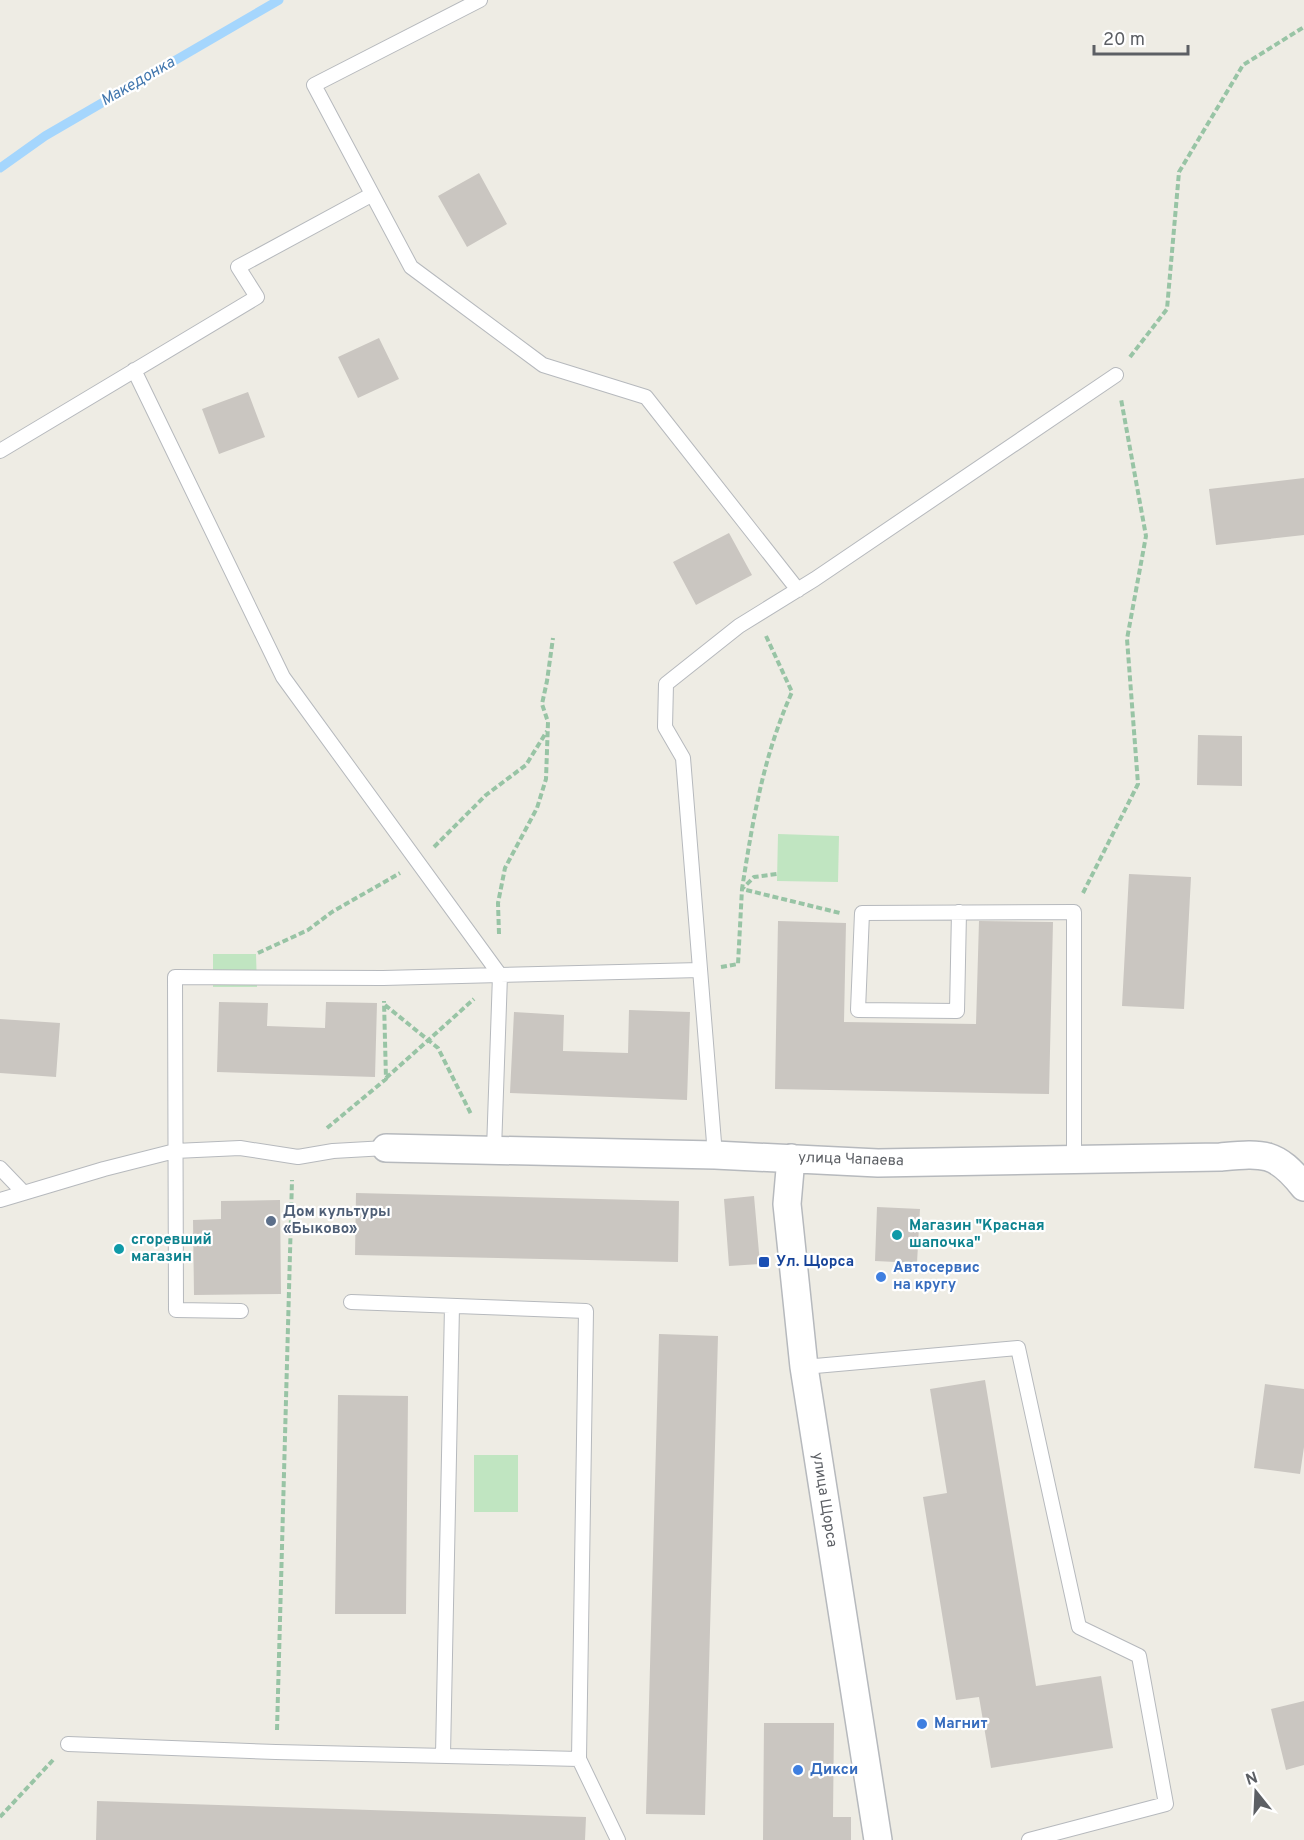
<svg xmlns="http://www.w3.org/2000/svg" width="1304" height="1840" viewBox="0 0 1304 1840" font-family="Overpass,sans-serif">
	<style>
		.green { fill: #c0e5c1 }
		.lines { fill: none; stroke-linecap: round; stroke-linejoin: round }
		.stream { stroke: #a5d6fd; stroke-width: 9 }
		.building { fill: #cac6c1 }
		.service-casing { stroke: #b6b9bd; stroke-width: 16 }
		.minor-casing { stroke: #b6b9bd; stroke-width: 30 }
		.path { stroke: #98c4a5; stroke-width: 4; stroke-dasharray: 6 3; stroke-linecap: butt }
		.service { stroke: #fff; stroke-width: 14 }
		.minor { stroke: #fff; stroke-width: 27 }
		.service-dot { fill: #5c6f8a; stroke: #fff; stroke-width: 2 }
		.culture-dot { fill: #0f9aa8; stroke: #fff; stroke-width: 2 }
		.transit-dot { fill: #1a4fb4; stroke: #fff; stroke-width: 2 }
		.shop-dot { fill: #3f7fe0; stroke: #fff; stroke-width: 2 }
		.labels { text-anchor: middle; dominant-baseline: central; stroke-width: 4.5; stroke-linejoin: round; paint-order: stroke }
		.street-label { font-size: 15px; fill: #5c5f64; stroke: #fff }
		.service-label { font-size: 15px; font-weight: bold; fill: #4e5e75; stroke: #fff; text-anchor: start }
		.culture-label { font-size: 15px; font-weight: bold; fill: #0d838f; stroke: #fff; text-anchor: start }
		.transit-label { font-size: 15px; font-weight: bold; fill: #164399; stroke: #fff; text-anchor: start }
		.shop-label { font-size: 15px; font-weight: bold; fill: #366cbe; stroke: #fff; text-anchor: start }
		.water-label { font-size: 16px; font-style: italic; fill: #4277ae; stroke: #fff }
	</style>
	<rect width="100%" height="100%" fill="#eeece4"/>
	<path class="green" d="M778 834 839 836 838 882 777 881Z
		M213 954H256L257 987H213Z
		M474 1455H518V1512H474Z"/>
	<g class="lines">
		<path class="stream" d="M0 168 45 136 279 0"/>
	</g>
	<path class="building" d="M479 173 507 224 467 247 438 196Z
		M379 338 399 379 358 398 338 357Z
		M248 392 265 437 219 454 202 409Z
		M1304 478V535L1216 545 1209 489Z
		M729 533 752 575 696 605 673 562Z
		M1198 735 1242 736V786L1197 785Z
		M1129 874 1191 877 1184 1009 1122 1006Z
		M778 921 846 923 844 1022 976 1024 979 921 1053 922 1049 1094 775 1089Z
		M219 1002 268 1003 267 1026 325 1028 326 1002 377 1003 375 1077 217 1072Z
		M629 1010 690 1012 687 1100 510 1093 514 1012 564 1015 563 1051 628 1053Z
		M0 1019 60 1023 56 1077 0 1073Z
		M356 1193 679 1201 678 1262 355 1255Z
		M754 1196 760 1264 729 1266 724 1199Z
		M280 1200 281 1294 194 1295 193 1220 221 1219V1201Z
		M877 1207 920 1209 917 1263 875 1261Z
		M659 1334 718 1336 705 1815 646 1814Z
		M985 1380 1036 1686 1101 1676 1113 1748 991 1768 979 1697 956 1700 923 1497 947 1493 930 1389Z
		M1265 1384 1304 1389V1447L1300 1474 1254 1468Z
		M338 1395 408 1396 406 1614H335Z
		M1304 1701V1765L1286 1770 1271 1709Z
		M764 1723H834L833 1817H851V1840H763Z
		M97 1801 586 1817 585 1840H96Z"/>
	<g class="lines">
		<g class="service-casing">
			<path id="service" d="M480 0 314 85 411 267 543 365 646 397 798 590
				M134 370 283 677 500 975 494 1150
				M0 451 257 297 238 267 371 195
				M959 912 957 1011 858 1010 862 913 1074 912V1160
				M715 1155 683 758 665 727 666 684 739 626 815 579 1116 375
				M0 1168 24 1193
				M0 1200 104 1169 175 1151 240 1148 298 1157 333 1151 386 1148
				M351 1302 586 1311 579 1759
				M241 1311 176 1310 175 977 383 978 700 970
				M804 1367 1018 1348 1079 1627 1139 1656 1166 1804 1029 1840
				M68 1744 276 1752 579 1759 618 1840
				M443 1755 452 1306"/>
		</g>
		<g class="minor-casing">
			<path id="minor" d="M386 1148 715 1155 878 1163 1220 1157C1263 1153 1276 1151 1304 1187
				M791 1158 787 1204 804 1367 878 1840"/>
		</g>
		<path class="path" d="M1130 357 1167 309 1179 172 1243 65 1304 27
			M766 636 792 692C763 757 753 819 742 889L840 913
			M434 847 486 795 526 765 547 731
			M1083 893 1138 784 1127 639 1146 536 1121 399
			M499 934 498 903 505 868 537 808 546 779 548 722 542 704 547 681 553 638
			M258 953 308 930 332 912 400 873
			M721 967 738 964 742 889 754 877 777 874
			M385 1005 438 1048 471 1114
			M386 1078 474 999
			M327 1128 386 1079 384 1001
			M277 1730 292 1180
			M0 1817 53 1760"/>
		<use href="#service" class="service"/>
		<use href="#minor" class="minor"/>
	</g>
	<circle class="service-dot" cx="271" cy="1221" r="6"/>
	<g class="culture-dot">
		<circle cx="897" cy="1235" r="6"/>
		<circle cx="119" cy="1249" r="6"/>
	</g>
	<rect class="transit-dot" x="758" y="1256" width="12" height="12" rx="3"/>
	<g class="shop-dot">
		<circle cx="881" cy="1277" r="6"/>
		<circle cx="922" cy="1724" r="6"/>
		<circle cx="798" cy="1770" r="6"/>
	</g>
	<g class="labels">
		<g class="street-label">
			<text transform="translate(851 1160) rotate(2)">улица Чапаева</text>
			<text transform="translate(824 1500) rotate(81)">улица Щорса</text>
		</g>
		<g class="service-label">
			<text x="283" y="1212">Дом культуры<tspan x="283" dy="17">«Быково»</tspan></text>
		</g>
		<g class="culture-label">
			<text x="909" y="1226">Магазин "Красная<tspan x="909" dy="17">шапочка"</tspan></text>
			<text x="131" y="1240">сгоревший<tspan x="131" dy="17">магазин</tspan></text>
		</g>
		<g class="transit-label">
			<text x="776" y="1262">Ул. Щорса</text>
		</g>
		<g class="shop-label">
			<text x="893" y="1268">Автосервис<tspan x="893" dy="17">на кругу</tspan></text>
			<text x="934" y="1724">Магнит</text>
			<text x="810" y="1770">Дикси</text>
		</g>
		<g class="water-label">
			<text transform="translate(138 82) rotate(-30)">Македонка</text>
		</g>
	</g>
	<g transform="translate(1256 1792) rotate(342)" stroke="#ffffff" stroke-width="4.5" paint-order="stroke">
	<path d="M0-4.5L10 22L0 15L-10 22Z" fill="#5c5f64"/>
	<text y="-9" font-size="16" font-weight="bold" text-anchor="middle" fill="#5c5f64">N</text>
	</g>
	<path d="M1094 45v9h94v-9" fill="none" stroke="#5c5f64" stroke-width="3"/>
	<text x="1103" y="45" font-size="18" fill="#5c5f64" stroke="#ffffff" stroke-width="4.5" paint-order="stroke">20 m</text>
</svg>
